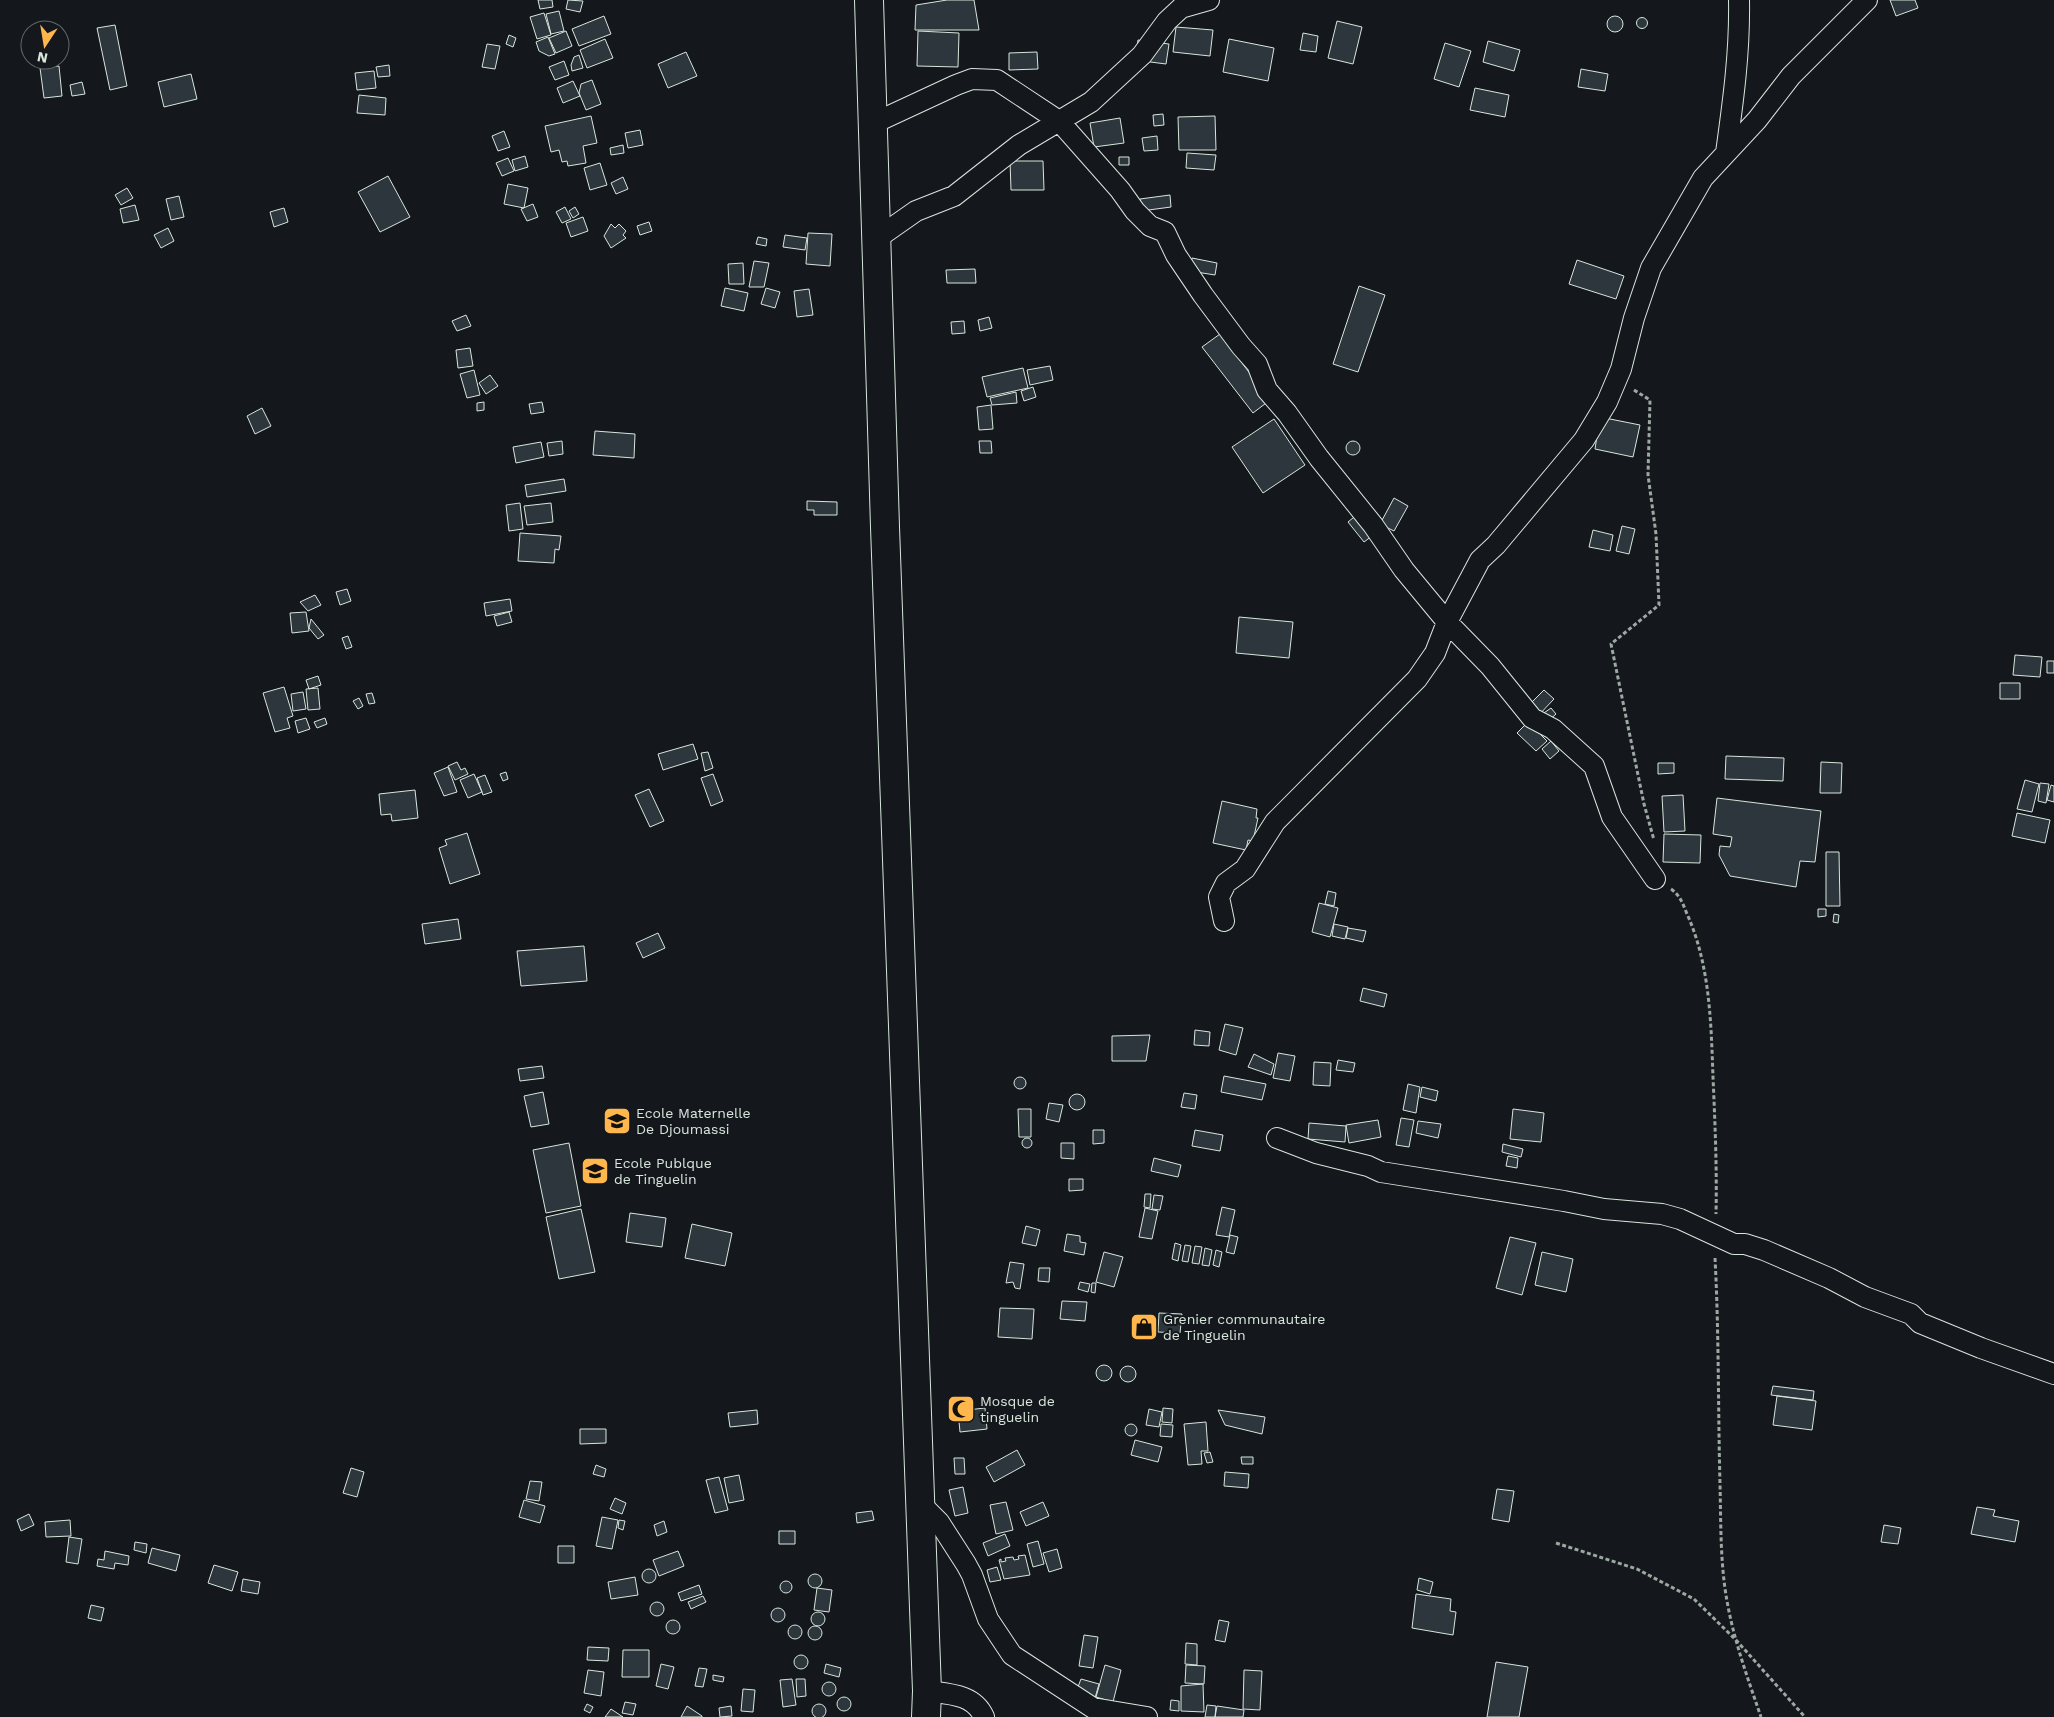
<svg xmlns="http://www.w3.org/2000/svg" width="2054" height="1717" viewBox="0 0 2054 1717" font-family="'Work Sans',sans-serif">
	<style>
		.building { fill: #2c363c; stroke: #d8e6dc }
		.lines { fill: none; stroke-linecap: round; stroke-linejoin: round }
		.street-casing { stroke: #d8e6dc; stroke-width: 22 }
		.primary-casing { stroke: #d8e6dc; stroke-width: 30 }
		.path { stroke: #9da8a2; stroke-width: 3; stroke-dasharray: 4 2.5; stroke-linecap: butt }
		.street { stroke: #14181c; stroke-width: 20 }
		.primary { stroke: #14181c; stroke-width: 28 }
		.labels { text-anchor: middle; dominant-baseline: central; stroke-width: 4; stroke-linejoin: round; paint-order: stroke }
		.poi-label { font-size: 14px; fill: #d8e6dc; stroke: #14181c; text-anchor: start }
	</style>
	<rect width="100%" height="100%" fill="#14181c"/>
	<path class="building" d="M538 0H552L553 7 540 9Z
		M568 0 583 1 580 12 566 9Z
		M947 0H974L979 30H915L916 5Z
		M1890 0H1915L1918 8 1896 16Z
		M559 11 564 31 551 34 546 14Z
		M544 13 551 35 537 39 530 17Z
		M604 16 611 34 579 46 572 29Z
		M1607 24a8 8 0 1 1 16 0a8 8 0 1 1-16 0Z
		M1636.5 23a5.5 5.5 0 1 1 11 0a5.5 5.5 0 1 1-11 0Z
		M1337 21 1362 27 1353 64 1328 58Z
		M115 25 127 86 110 90 97 28Z
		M1176 27 1213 30 1210 56 1173 52Z
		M566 31 572 46 556 53 549 38Z
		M918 31 959 33 958 67 917 66Z
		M1303 33 1318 36 1316 52 1300 50Z
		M509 35 516 38 513 47 506 44Z
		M548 37 555 54 549 56 539 51 536 42Z
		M605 39 613 58 587 68 580 50Z
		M1229 39 1274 48 1268 81 1223 72Z
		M1138 40 1169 44 1166 64 1135 60Z
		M1488 41 1520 50 1514 71 1483 62Z
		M1445 43 1471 51 1459 87 1434 79Z
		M487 44 500 46 495 69 482 67Z
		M686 52 697 76 668 88 658 64Z
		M1037 52 1038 69 1009 70V53Z
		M579 55 583 68 572 71 571 65 574 57Z
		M564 61 569 75 555 80 549 67Z
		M389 65 390 76 378 77 376 67Z
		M59 66 62 96 44 98 40 68Z
		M1581 69 1608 74 1605 91 1578 87Z
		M374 71 376 88 357 90 355 73Z
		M191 74 197 99 164 107 158 82Z
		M592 80 601 104 586 110 579 93 581 84Z
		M573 81 580 96 563 103 557 88Z
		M82 82 85 94 72 96 70 85Z
		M1475 88 1509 95 1505 117 1470 110Z
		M359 95 386 98 385 115 357 113Z
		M1163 114 1164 125 1154 126 1153 115Z
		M591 116 597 143 583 146 586 163 568 166 567 161 562 162 559 150 551 152 545 126Z
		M1215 116 1216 150H1179L1178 117Z
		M1120 118 1124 143 1094 147 1090 123Z
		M640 130 643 145 628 148 625 133Z
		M504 131 510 147 498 151 492 136Z
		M1157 136 1158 150 1144 151 1142 138Z
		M623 145 624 153 611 155 610 148Z
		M1187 153 1216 155 1214 170 1186 168Z
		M525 156 528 167 515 171 512 160Z
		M1119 157H1129V165H1119Z
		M508 158 514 171 502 176 496 163Z
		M1010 161H1043L1044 190H1011Z
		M600 163 607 185 590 190 584 168Z
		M388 176 410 217 380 232 358 192Z
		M623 177 628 189 616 194 611 183Z
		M508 184 528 188 524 208 504 204Z
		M127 188 133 198 121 205 115 195Z
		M1170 195 1171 207 1141 211 1140 199Z
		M179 196 184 217 171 220 166 199Z
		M533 204 538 217 527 221 521 209Z
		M135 205 139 220 123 223 120 209Z
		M565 207 571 219 562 223 556 212Z
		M575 207 579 214 573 218 569 211Z
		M284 208 288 222 274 227 270 212Z
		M583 217 588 231 571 237 566 223Z
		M649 222 652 231 640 235 637 226Z
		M611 224 615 228 619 224 626 231 623 235 626 238 611 248 604 236Z
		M168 228 174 241 161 248 154 235Z
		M808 233 832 234 830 266 806 264Z
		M785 235 807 238 805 250 783 247Z
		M758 237 767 239 766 246 756 244Z
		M1192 258 1217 263 1215 275 1190 271Z
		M1577 260 1624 276 1616 299 1569 284Z
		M754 261 769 263 764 287H749Z
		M743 263 744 284H729L728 264Z
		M975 269 976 283H947L946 270Z
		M1359 286 1385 295 1358 372 1333 364Z
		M725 288 748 293 744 311 721 306Z
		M766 288 780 292 775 308 761 304Z
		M809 289 813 315 797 317 794 291Z
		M466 315 471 326 457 331 452 321Z
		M989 317 992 328 980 331 978 320Z
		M964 321 965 333 952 334 951 322Z
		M1220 334 1270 400 1253 413 1202 347Z
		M470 348 473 366 458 368 456 350Z
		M1050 366 1053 380 1030 385 1027 370Z
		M1023 368 1028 388 987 397 982 377Z
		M474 370 480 395 467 398 460 374Z
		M490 375 498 386 486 394 479 383Z
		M1033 387 1036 397 1024 401 1021 391Z
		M1016 392 1017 403 992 405 990 398Z
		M484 402V410L477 411V403Z
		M542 402 544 412 531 414 529 404Z
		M991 405 993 429 979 430 977 407Z
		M262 408 271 426 255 434 247 416Z
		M1600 417 1640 425 1633 457 1595 449Z
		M1274 419 1305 465 1263 493 1232 447Z
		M595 431 635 434 634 458 593 455Z
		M1346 448a7 7 0 1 1 14 0a7 7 0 1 1-14 0Z
		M562 441 563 454 549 456 547 443Z
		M979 441H991L992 453H980Z
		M541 442 544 457 516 463 513 447Z
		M564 479 566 491 527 497 525 485Z
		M1394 498 1408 506 1394 531 1380 524Z
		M807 501 837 502V515H814V510H807Z
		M520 503 523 529 509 531 506 505Z
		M551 503 553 522 527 525 524 506Z
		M1359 513 1376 533 1364 542 1348 522Z
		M1622 526 1635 529 1629 554 1616 551Z
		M1593 530 1613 535 1610 551 1589 547Z
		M520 533 561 536 559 550 555 549 554 563 518 561Z
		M347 589 351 601 340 605 336 592Z
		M315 595 321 605 308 611 300 602Z
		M510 599 512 611 486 616 484 603Z
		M306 612 309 631 292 633 290 613Z
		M509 612 512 622 497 626 494 616Z
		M1239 617 1293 622 1289 658 1236 653Z
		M311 619 324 635 318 639 309 628Z
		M348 636 352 647 346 649 342 638Z
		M2015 655 2042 657 2040 677 2013 675Z
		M2047 661H2054V673H2047Z
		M318 676 321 685 309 689 306 680Z
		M2000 683H2020V699H2000Z
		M284 687 293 716 287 718 290 728 275 732 263 693Z
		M318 688 320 709 308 710 306 689Z
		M1544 690 1554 699 1536 718 1526 708Z
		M303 692 306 709 293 711 291 694Z
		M372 693 375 703 369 704 366 694Z
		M359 698 363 706 358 709 353 701Z
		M1551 708 1556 714 1547 722 1541 715Z
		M306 718 310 729 298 733 295 721Z
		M325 718 327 724 317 728 314 722Z
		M1528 722 1547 741 1536 751 1517 733Z
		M1551 741 1559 751 1550 759 1542 749Z
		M693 744 698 759 663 770 658 754Z
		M708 752 713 768 705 771 701 753Z
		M1726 756 1784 758 1783 781 1725 779Z
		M457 762 461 770 465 768 468 774 455 780 448 766Z
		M1821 762 1842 763 1841 793H1820Z
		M1658 763H1674V773L1658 774Z
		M448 767 457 792 444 796 434 773Z
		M506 772 508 779 503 781 500 774Z
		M474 774 482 792 468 798 460 780Z
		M713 774 723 801 711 806 701 778Z
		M485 775 492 792 483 795 477 778Z
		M2025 780 2039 784 2032 812 2017 809Z
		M2040 783 2049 784 2046 803 2038 801Z
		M2051 785 2054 786V802L2047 800Z
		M649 789 664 821 650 827 635 795Z
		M415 790 418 818 392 821 391 814 381 815 379 794Z
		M1683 795 1685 831 1664 832 1662 796Z
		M1717 798 1821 811 1815 862 1800 861 1796 887 1730 876 1719 855 1720 846 1730 847 1732 837 1713 834Z
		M1222 801 1257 809 1256 818H1258L1253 841 1248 840 1246 850 1213 843Z
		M2017 813 2050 820 2045 843 2012 836Z
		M467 833 480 874 450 884 439 848 447 845 445 840Z
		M1664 834 1701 835 1700 863 1663 862Z
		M1826 852H1839L1840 906H1826Z
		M1328 891 1336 893 1334 906 1325 904Z
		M1319 903 1338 908 1330 937 1312 932Z
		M1818 909H1826V916L1818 917Z
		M1834 914 1839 915 1838 923 1833 922Z
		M458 919 461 939 425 944 422 924Z
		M1334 924 1348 927 1345 939 1332 936Z
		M1348 928 1366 931 1363 942 1346 938Z
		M658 933 665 948 643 958 636 943Z
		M584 946 587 981 521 986 517 951Z
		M1363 988 1387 994 1384 1007 1360 1001Z
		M1225 1024 1243 1028 1236 1055 1219 1050Z
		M1195 1030 1210 1032 1209 1046 1194 1045Z
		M1150 1035 1146 1061H1112V1036Z
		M1278 1053 1295 1056 1290 1081 1273 1078Z
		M1254 1054 1274 1064 1271 1075 1248 1067Z
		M1338 1060 1355 1063 1353 1072 1336 1070Z
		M1314 1062 1331 1063 1330 1086 1313 1085Z
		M542 1066 544 1078 520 1081 518 1069Z
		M1224 1076 1266 1084 1262 1100 1221 1092Z
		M1014 1083a6 6 0 1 1 12 0a6 6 0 1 1-12 0Z
		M1408 1084 1420 1087 1416 1113 1403 1110Z
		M1422 1087 1438 1091 1436 1101 1420 1097Z
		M543 1092 549 1124 531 1127 524 1096Z
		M1184 1093 1197 1095 1195 1109 1181 1107Z
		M1069 1102a8 8 0 1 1 16 0a8 8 0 1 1-16 0Z
		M1049 1103 1063 1105 1059 1122 1046 1119Z
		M1018 1109H1031V1137H1019Z
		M1513 1109 1544 1113 1541 1142 1510 1139Z
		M1401 1118 1414 1120 1409 1147 1396 1145Z
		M1378 1120 1381 1137 1349 1143 1346 1125Z
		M1418 1121 1441 1124 1438 1138 1416 1133Z
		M1309 1123 1346 1126 1345 1142 1308 1139Z
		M1093 1130H1104V1143L1093 1144Z
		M1195 1130 1223 1135 1220 1151 1192 1146Z
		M1022 1143a5 5 0 1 1 10 0a5 5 0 1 1-10 0Z
		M569 1143 581 1206 546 1213 533 1150Z
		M1061 1143H1074V1159L1061 1158Z
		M1503 1144 1523 1149 1521 1157 1502 1152Z
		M1508 1156 1518 1158 1517 1168 1506 1166Z
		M1154 1158 1181 1165 1178 1177 1151 1171Z
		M1069 1179H1083V1190L1069 1191Z
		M1145 1194H1151L1150 1208 1144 1207Z
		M1154 1195 1163 1196 1160 1210 1152 1209Z
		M1222 1207 1235 1210 1229 1237 1216 1235Z
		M1145 1208 1158 1211 1152 1239 1139 1237Z
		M581 1209 595 1272 559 1279 546 1217Z
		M630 1213 666 1218 662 1247 626 1242Z
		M692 1224 732 1233 725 1266 685 1258Z
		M1026 1226 1040 1230 1036 1246 1022 1243Z
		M1067 1234 1080 1236V1242L1086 1243 1084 1255 1064 1251Z
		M1230 1235 1238 1237 1234 1254 1226 1252Z
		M1510 1237 1536 1243 1522 1295 1496 1288Z
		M1175 1243 1181 1245 1178 1261 1172 1259Z
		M1185 1245 1191 1246 1188 1262 1182 1261Z
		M1195 1246 1202 1247 1199 1264 1192 1263Z
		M1205 1248 1212 1250 1209 1266 1202 1265Z
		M1216 1250 1222 1252 1219 1267 1213 1265Z
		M1104 1252 1123 1257 1114 1287 1096 1282Z
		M1542 1252 1573 1259 1566 1292 1535 1285Z
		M1010 1262 1024 1264 1020 1289 1015 1288 1013 1282 1006 1283Z
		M1039 1268H1050L1049 1282 1038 1281Z
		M1080 1282 1090 1284 1088 1292 1078 1289Z
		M1092 1283H1096L1095 1293 1091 1292Z
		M1062 1301 1087 1302 1085 1321 1060 1319Z
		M1000 1308 1034 1309 1032 1339 998 1337Z
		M1159 1313 1182 1314 1180 1333 1158 1332Z
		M1096 1373a8 8 0 1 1 16 0a8 8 0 1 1-16 0Z
		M1120 1374a8 8 0 1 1 16 0a8 8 0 1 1-16 0Z
		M1773 1386 1814 1391 1813 1400 1771 1395Z
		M1777 1396 1816 1401 1812 1430 1773 1425Z
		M985 1408 987 1429 960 1432 958 1411Z
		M1163 1408 1173 1409 1172 1423 1162 1422Z
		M1149 1409 1162 1412 1159 1427 1146 1425Z
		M757 1410 758 1424 730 1427 728 1413Z
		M1218 1410 1265 1417 1262 1434 1225 1425Z
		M1206 1422 1208 1451H1201L1202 1464 1188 1465 1184 1424Z
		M1161 1424 1173 1425 1172 1437 1160 1436Z
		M1125 1430a6 6 0 1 1 12 0a6 6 0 1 1-12 0Z
		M580 1429H606V1443L580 1444Z
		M1135 1440 1162 1447 1158 1462 1131 1455Z
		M1017 1450 1025 1465 994 1482 986 1467Z
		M1210 1452 1213 1462 1207 1463 1204 1453Z
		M1241 1457H1253V1464H1242Z
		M954 1458H964L965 1474H955Z
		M596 1465 606 1469 604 1477 593 1474Z
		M351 1468 364 1472 357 1497 343 1493Z
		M1225 1472 1249 1474 1248 1488 1224 1486Z
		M739 1475 744 1500 729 1503 724 1478Z
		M719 1477 728 1510 715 1513 706 1480Z
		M530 1481 542 1482 539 1501 526 1499Z
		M963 1487 968 1513 955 1516 949 1490Z
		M1497 1489 1514 1491 1509 1522 1492 1519Z
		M615 1498 626 1503 622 1514 610 1509Z
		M524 1500 545 1506 540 1523 519 1517Z
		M1006 1502 1013 1530 996 1534 990 1505Z
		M1043 1502 1049 1516 1026 1526 1020 1512Z
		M1977 1507 1995 1510 1993 1516 2019 1521 2015 1542 1971 1534Z
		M872 1511 874 1520 857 1523 856 1513Z
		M29 1514 34 1525 21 1531 17 1520Z
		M602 1517 618 1520 612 1549 596 1546Z
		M70 1520 71 1536 46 1537 45 1522Z
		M619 1520 625 1521 623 1530 618 1528Z
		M664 1521 667 1532 657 1536 654 1525Z
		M1884 1525 1901 1528 1898 1544 1881 1542Z
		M779 1531H795V1544H779Z
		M1005 1534 1010 1546 988 1556 983 1543Z
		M69 1537 82 1539 78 1564 66 1562Z
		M1038 1541 1044 1564 1033 1567 1027 1544Z
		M135 1542 147 1544 146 1553 134 1550Z
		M558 1546H574V1563H558Z
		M152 1548 180 1555 176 1571 148 1563Z
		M1057 1549 1062 1568 1049 1572 1043 1553Z
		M105 1551 129 1556 128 1565 115 1563 114 1569 97 1566 98 1559 104 1560Z
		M678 1551 684 1566 659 1576 653 1560Z
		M1025 1555 1030 1575 1004 1579 999 1560 1001 1559V1562L1006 1561 1005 1558 1013 1557 1014 1560 1019 1559 1018 1556Z
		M214 1565 238 1572 232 1591 208 1583Z
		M997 1567 1001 1580 990 1582 987 1570Z
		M642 1576a7 7 0 1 1 14 0a7 7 0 1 1-14 0Z
		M808 1581a7 7 0 1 1 14 0a7 7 0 1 1-14 0Z
		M635 1577 638 1595 611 1599 608 1582Z
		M1419 1578 1433 1582 1430 1594 1417 1590Z
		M243 1579 260 1582 258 1594 241 1591Z
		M780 1587a6 6 0 1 1 12 0a6 6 0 1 1-12 0Z
		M699 1585 702 1594 681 1601 678 1593Z
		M817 1588 832 1590 829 1612 814 1610Z
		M1416 1594 1451 1599 1450 1611 1456 1612 1453 1635 1412 1628Z
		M703 1596 706 1602 691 1609 688 1602Z
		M650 1609a7 7 0 1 1 14 0a7 7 0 1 1-14 0Z
		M91 1605 104 1608 101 1621 88 1618Z
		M771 1615a7 7 0 1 1 14 0a7 7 0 1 1-14 0Z
		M811 1619a7 7 0 1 1 14 0a7 7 0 1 1-14 0Z
		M1219 1620 1229 1622 1225 1642 1215 1640Z
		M666 1627a7 7 0 1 1 14 0a7 7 0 1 1-14 0Z
		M788 1632a7 7 0 1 1 14 0a7 7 0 1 1-14 0Z
		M808 1633a7 7 0 1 1 14 0a7 7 0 1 1-14 0Z
		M1084 1635 1098 1637 1093 1668 1079 1666Z
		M1186 1643 1197 1644V1665L1185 1664Z
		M588 1647 609 1648 608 1661 587 1660Z
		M623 1650H649V1677H622Z
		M794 1662a7 7 0 1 1 14 0a7 7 0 1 1-14 0Z
		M1496 1662 1528 1667 1519 1717H1487Z
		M661 1664 674 1667 668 1689 656 1686Z
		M826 1664 841 1668 839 1677 824 1673Z
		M1105 1665 1121 1670 1113 1702 1096 1697Z
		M1186 1665 1205 1666 1204 1684 1185 1683Z
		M699 1668 707 1669 703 1687 695 1686Z
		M588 1670 604 1672 601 1696 584 1693Z
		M1244 1670 1262 1671 1260 1710 1243 1709Z
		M713 1675 724 1677 723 1682 713 1680Z
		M792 1679 796 1705 783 1707 780 1680Z
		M796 1679H805L806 1696 797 1697Z
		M1081 1679 1099 1684 1095 1698 1076 1692Z
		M822 1689a7 7 0 1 1 14 0a7 7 0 1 1-14 0Z
		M1203 1684 1204 1712 1181 1711V1686Z
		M743 1689 755 1690 753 1712 741 1711Z
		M837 1704a7 7 0 1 1 14 0a7 7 0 1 1-14 0Z
		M1171 1700 1179 1701V1711L1170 1710Z
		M625 1702 636 1704 633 1715 622 1713Z
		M587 1704 593 1707 590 1713 584 1710Z
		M812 1711a7 7 0 1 1 14 0a7 7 0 1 1-14 0Z
		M1207 1705 1216 1706 1215 1717H1205Z
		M687 1706 702 1716V1717H681Z
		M731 1706 732 1716 720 1717 719 1708Z
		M1217 1706 1244 1710 1243 1717H1215Z
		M611 1709 623 1717H605Z"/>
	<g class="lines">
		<g class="street-casing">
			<path id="street" d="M872 124 956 85 972 79 997 80 1059 121 1120 190 1135 211 1150 226 1165 232 1176 255 1203 295 1241 346 1257 364 1267 390 1287 413 1319 458 1373 525 1404 570 1447 622 1490 666 1532 718 1553 729 1594 766 1612 817 1655 879
				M1726 153C1733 102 1740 52 1739 0
				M876 239 916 211 954 196 1019 145 1091 102 1142 55 1167 21 1181 8 1209 0
				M1224 921 1219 897 1226 883 1245 869 1275 822 1417 679 1435 653 1447 622 1480 560 1496 545 1584 440 1607 402 1621 369 1634 318 1651 268 1703 178 1757 120 1791 76 1867 0
				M1277 1138 1316 1153 1368 1166 1381 1172 1564 1201 1604 1209 1662 1214 1680 1219 1734 1244H1745L1764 1250 1829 1278 1865 1297 1911 1314 1920 1323 1981 1348 2054 1374
				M920 1503 939 1522 966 1564 972 1575 988 1619 1012 1655 1093 1708 1147 1717
				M927 1691C949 1694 974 1694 984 1717"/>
		</g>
		<g class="primary-casing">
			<path id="primary" d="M869 0 885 527 927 1691 926 1717"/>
		</g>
		<path class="path" d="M1634 390 1650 400 1648 475 1656 534 1659 605 1611 644 1644 804 1654 840
			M1671 889C1680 895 1683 904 1687 914 1710 965 1711 1022 1713 1077 1715 1123 1717 1168 1716 1214
			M1715 1258C1719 1333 1718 1409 1720 1484 1721 1523 1720 1562 1727 1601 1734 1641 1748 1679 1761 1717
			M1556 1543 1637 1569 1694 1599 1736 1640 1805 1717"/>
		<use href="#street" class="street"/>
		<use href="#primary" class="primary"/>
	</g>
	<defs>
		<g id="school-square" transform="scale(1.4375)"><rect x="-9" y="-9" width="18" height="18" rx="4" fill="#ffb74d" stroke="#14181c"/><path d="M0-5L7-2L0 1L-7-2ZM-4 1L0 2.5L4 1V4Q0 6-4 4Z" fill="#111"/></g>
		<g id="shop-square" transform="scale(1.4375)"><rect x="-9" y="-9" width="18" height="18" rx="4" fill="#ffb74d" stroke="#14181c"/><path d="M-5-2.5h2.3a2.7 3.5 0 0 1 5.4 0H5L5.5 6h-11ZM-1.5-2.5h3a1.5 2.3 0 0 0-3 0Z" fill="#111"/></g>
		<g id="mosque-square" transform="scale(1.4375)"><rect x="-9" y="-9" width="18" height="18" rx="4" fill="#ffb74d" stroke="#14181c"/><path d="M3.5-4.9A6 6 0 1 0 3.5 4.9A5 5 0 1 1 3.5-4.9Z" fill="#111"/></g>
	</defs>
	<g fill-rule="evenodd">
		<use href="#school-square" x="617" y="1121"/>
		<use href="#school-square" x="595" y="1171"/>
		<use href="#shop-square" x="1144" y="1327"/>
		<use href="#mosque-square" x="961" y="1409"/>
	</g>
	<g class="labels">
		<g class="poi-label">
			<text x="636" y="1113">Ecole Maternelle<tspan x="636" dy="16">De Djoumassi</tspan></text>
			<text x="614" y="1163">Ecole Publque<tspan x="614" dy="16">de Tinguelin</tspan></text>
			<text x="1163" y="1319">Grenier communautaire<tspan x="1163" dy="16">de Tinguelin</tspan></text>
			<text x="980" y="1401">Mosque de<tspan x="980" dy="16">tinguelin</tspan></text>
		</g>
	</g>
	<g transform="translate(45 45) rotate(192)"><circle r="24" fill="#14181c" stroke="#626a69"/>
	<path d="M0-4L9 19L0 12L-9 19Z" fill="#ffb74d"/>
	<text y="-8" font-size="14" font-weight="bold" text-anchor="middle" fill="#d8e6dc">N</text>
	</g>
</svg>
